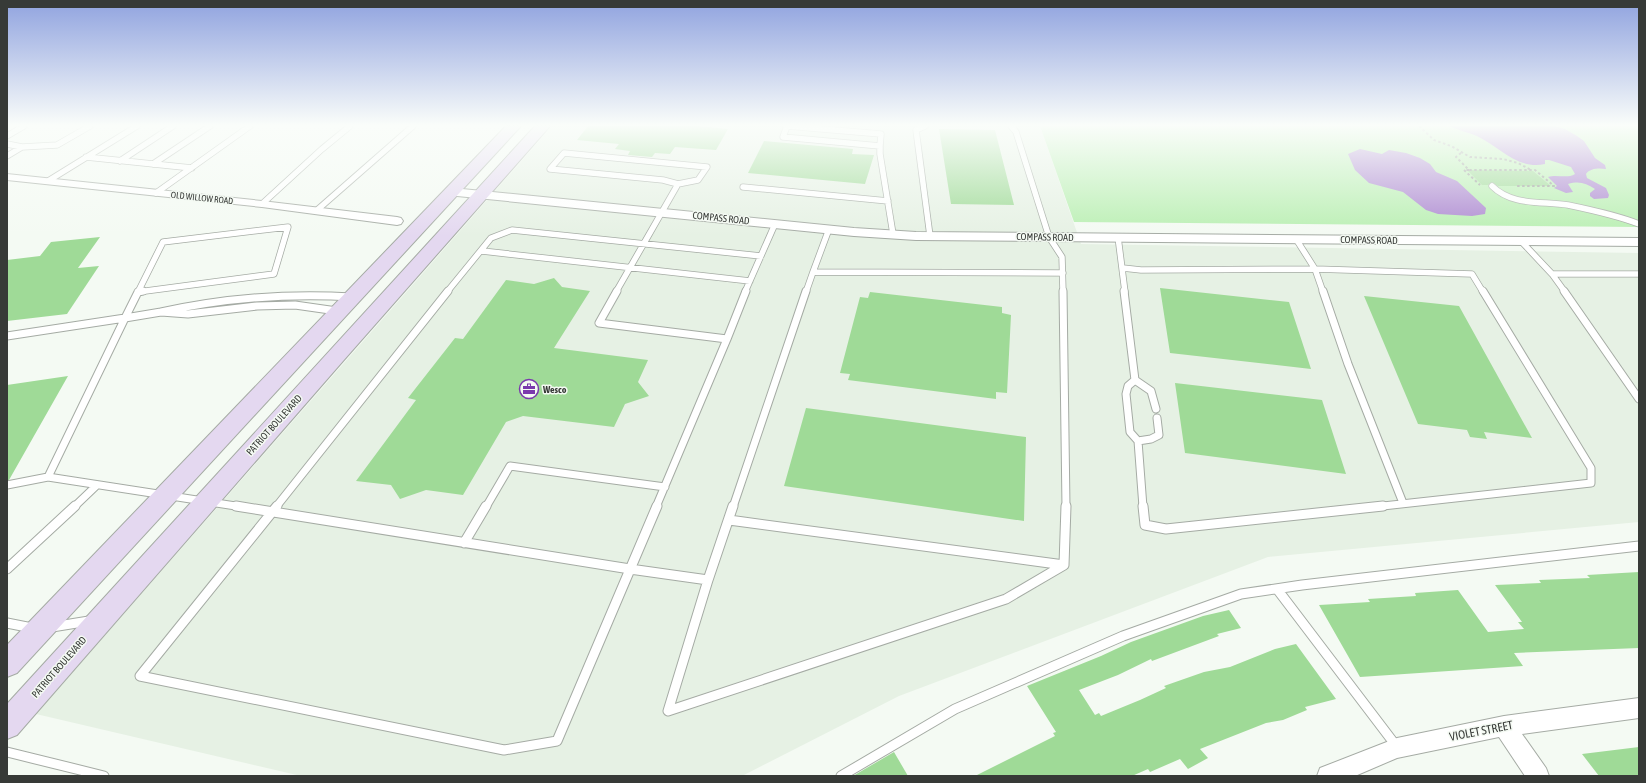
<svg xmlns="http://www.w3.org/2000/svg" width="1646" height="783" viewBox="0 0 1646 783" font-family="'Asap Condensed',sans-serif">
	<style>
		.built { fill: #e6f1e4 }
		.green { fill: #baefb3 }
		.water { fill: #ad89d1 }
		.building { fill: #9fda97 }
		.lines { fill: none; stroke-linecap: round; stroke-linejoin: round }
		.service-far2-casing { stroke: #a5aba4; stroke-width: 7 }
		.service-far1-casing { stroke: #a5aba4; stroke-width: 9 }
		.service-casing { stroke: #a5aba4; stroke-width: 11 }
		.minor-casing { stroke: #a5aba4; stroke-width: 2 }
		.tertiary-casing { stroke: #a5aba4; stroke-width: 2 }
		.secondary-casing { stroke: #a5aba4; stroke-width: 2 }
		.path { stroke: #9ca09b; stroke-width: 2; stroke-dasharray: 2.5 2.5; stroke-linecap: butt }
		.service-far2 { stroke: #fff; stroke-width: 5.5 }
		.service-far1 { stroke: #fff; stroke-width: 7 }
		.service { stroke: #fff; stroke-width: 9 }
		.minor { fill: #fff; fill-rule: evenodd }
		.tertiary { fill: #fff; fill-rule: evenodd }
		.secondary { fill: #e4d8f0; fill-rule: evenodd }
		.labels { text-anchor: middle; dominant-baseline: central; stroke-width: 3; stroke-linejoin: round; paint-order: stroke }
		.far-street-label { font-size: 9px; fill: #373a37; stroke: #f4faf3 }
		.street-label { font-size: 10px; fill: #373a37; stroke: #f4faf3 }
		.poi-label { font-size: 10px; font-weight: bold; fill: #373a37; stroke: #f4faf3; text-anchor: start }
		.near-street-label { font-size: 12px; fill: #373a37; stroke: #f4faf3 }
	</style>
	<rect width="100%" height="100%" fill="#f4faf3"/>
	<path class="built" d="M552 126H1040L1081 244 1639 253V522L1268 557 899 696 742 776H301L36 714Z"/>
	<path class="green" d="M1040 126H1639V227L1074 222Z"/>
	<path class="water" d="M1450 126H1554L1565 129 1577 136 1584 141 1595 158 1605 165 1606 169C1599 168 1590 168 1586 174L1587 178 1606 188 1609 195 1608 198 1594 199 1590 196V193L1595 189C1586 183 1579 181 1568 184L1573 192 1566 193 1554 188 1557 186 1548 177C1557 174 1567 179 1575 174L1571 167 1549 160H1545V164C1517 170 1500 147 1477 136 1468 132 1459 131 1450 126Z
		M1360 149 1382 154 1389 150 1406 153 1420 158 1430 164 1436 172 1457 181 1486 208 1485 214 1472 216 1438 214 1426 210 1403 192 1369 183 1355 170 1348 154Z"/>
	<path class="building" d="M588 126H698L728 129 716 150 675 147 670 154 655 153 652 157 628 155 630 151 615 149 619 144 577 140Z
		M939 129 995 130 1014 205 951 204Z
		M764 141 853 149 852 154 874 155 865 184 748 173Z
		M1467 170 1533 171 1551 186H1498L1492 182 1488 185H1482Z
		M100 237 78 268 99 266 67 314 7 321V260L40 256 51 242Z
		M554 278 562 287 590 291 554 348 648 360 638 382 649 396 625 404 614 427 523 416 506 422 463 495 426 490 400 499 391 485 356 481 416 400 408 398 455 338 463 339 506 280 534 284Z
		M1160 288 1289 302 1311 369 1170 353Z
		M870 292 1002 307V313L1011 315 1007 393 996 392V399L848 380 850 374 840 373 860 297 868 298Z
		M1364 296 1459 306 1532 438 1484 432 1487 439 1470 437 1467 430 1418 424Z
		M68 376 9 480H7V385Z
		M1175 383 1322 400 1346 474 1185 453Z
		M806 408 1026 437 1024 521 784 486Z
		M1639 572V648L1514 653 1523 666 1360 677 1319 605 1370 602 1368 599 1416 596 1415 593 1458 590 1488 632 1524 629 1518 622H1522L1495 585 1541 583 1539 580 1590 578 1587 575Z
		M1229 610 1241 628 1217 634 1219 636 1152 661 1151 659 1118 675 1079 690 1095 715 1099 713 1101 716 1140 700 1166 688 1164 686 1204 672 1230 667 1275 649 1296 644 1336 699 1305 707 1307 710 1283 720 1266 723 1200 749 1208 758 1188 769 1180 759 1150 772 1148 769 1132 776H975L1055 736 1053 733 1056 732 1027 686 1101 656 1131 642 1203 616Z
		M1639 747V776H1599L1582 754Z
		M894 752 908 776H853Z"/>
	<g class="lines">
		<g class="service-far2-casing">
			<path id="service-far2" d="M787 126 881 134 880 146 783 137Z
				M925 126 916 130 930 236
				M1011 126 1016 132 1049 237 1062 257 1063 292
				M7 136 24 126
				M7 144 22 147
				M880 146V154L893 234
				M564 153 707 167 698 180 678 184 663 180 550 169Z
				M7 156 22 147 57 145 90 126
				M86 157 192 168
				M120 161 173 126
				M153 164 210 126
				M48 181 137 126
				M1492 186C1512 206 1541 201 1568 205 1592 210 1616 215 1639 224
				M743 187 888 201
				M156 193 250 126
				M262 204 322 149 350 126
				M316 211 413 126
				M288 227 274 274 138 292 163 242Z
				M829 229 813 272 1063 273
				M1118 237 1125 292
				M1521 241 1552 274H1639
				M482 251 750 281
				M1123 268 1141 270 1315 269 1296 239
				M1552 274 1565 292
				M447 292 491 238 512 230 761 256
				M616 292 678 184
				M745 292 775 224
				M806 292 813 272
				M1323 292 1315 269 1472 274 1483 292"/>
		</g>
		<g class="service-far1-casing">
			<path id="service-far1" d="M617 291 599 323 727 339 746 291
				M1063 291 1066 507
				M1124 291 1135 380 1128 386 1126 394 1130 432 1138 441 1143 507
				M1323 291 1348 364 1403 503
				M1564 291 1639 399
				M138 292 125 318 161 312
				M138 292 143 291
				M337 311 295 305 257 306 188 314 161 312C225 298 287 293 352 297
				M7 336 125 318 48 477 242 507
				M1135 380 1151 391 1156 409
				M1138 441 1151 439 1159 435 1157 418
				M7 485 48 477
				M74 507 97 485
				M276 507 448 291
				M486 507 510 466 665 487
				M656 507 727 339
				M733 507 806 291
				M1374 507 1591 483V468L1483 291"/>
		</g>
		<g class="service-casing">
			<path id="service" d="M236 506 630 569 708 580 733 506
				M277 506 140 676 504 750 557 741 657 506
				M1143 506 1145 525 1166 529 1383 506
				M729 520 1064 565 1066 506
				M464 543 486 506
				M7 569 75 506
				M708 580 668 711 1006 599 1064 565
				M1277 589 1397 747
				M7 623 32 628
				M52 627 89 621
				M7 752 104 776
				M841 776 955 709 1123 636 1241 594 1302 585 1639 546"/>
		</g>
		<g class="minor-casing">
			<path id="minor" d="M7 174 262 201 397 217 401 218 403 221 401 224 397 225 262 207 7 180Z
				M1639 698V718L1522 734 1546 768 1549 776H1525L1499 737 1397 758 1355 776H1317L1320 768 1397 738 1504 716Z"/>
		</g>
		<g class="tertiary-casing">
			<path id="tertiary" d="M452 188 854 228 916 232 1639 238V246L916 240 854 236 447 195 445 192 447 189Z"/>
		</g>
		<g class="secondary-casing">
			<path id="secondary" d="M506 126H521L17 673 7 677V645Z
				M535 126H550L343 361 17 735 7 739V704Z"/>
		</g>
		<path class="path" d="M1419 126 1434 140 1451 146 1470 157 1503 159 1518 163 1531 170
			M1461 153 1456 157 1469 170H1535L1554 186H1517
			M1469 170H1464L1480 185"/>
		<use href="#service-far2" class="service-far2"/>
		<use href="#service-far1" class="service-far1"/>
		<use href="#service" class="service"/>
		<use href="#minor" class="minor"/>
		<use href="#tertiary" class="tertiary"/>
		<use href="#secondary" class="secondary"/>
	</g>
	<linearGradient id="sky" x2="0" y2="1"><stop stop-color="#90a3df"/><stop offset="0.53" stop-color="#fafdfa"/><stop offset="1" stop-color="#fafdfa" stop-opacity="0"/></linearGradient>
	<rect width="1646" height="236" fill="url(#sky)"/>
	<defs>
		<g id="office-ring" transform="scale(1)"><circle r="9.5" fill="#f4faf3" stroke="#7a38ad" stroke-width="1.5"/><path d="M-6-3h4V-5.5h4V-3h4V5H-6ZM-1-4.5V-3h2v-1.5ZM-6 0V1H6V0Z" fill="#7a38ad"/></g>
	</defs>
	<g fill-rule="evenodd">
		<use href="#office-ring" x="529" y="389"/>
	</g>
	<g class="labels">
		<g class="far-street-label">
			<text transform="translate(202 198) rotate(6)">OLD WILLOW ROAD</text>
		</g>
		<g class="street-label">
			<text transform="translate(721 218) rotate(6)">COMPASS ROAD</text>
			<text transform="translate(1045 237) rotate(1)">COMPASS ROAD</text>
			<text transform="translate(1369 240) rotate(1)">COMPASS ROAD</text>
			<text transform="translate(274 425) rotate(-48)">PATRIOT BOULEVARD</text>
			<text transform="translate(59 667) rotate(-49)">PATRIOT BOULEVARD</text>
		</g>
		<g class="poi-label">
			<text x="543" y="389">Wesco</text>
		</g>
		<g class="near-street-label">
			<text transform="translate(1481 731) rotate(-11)">VIOLET STREET</text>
		</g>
	</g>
	<rect width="1646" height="783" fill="none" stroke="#373a37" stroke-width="16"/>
</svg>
